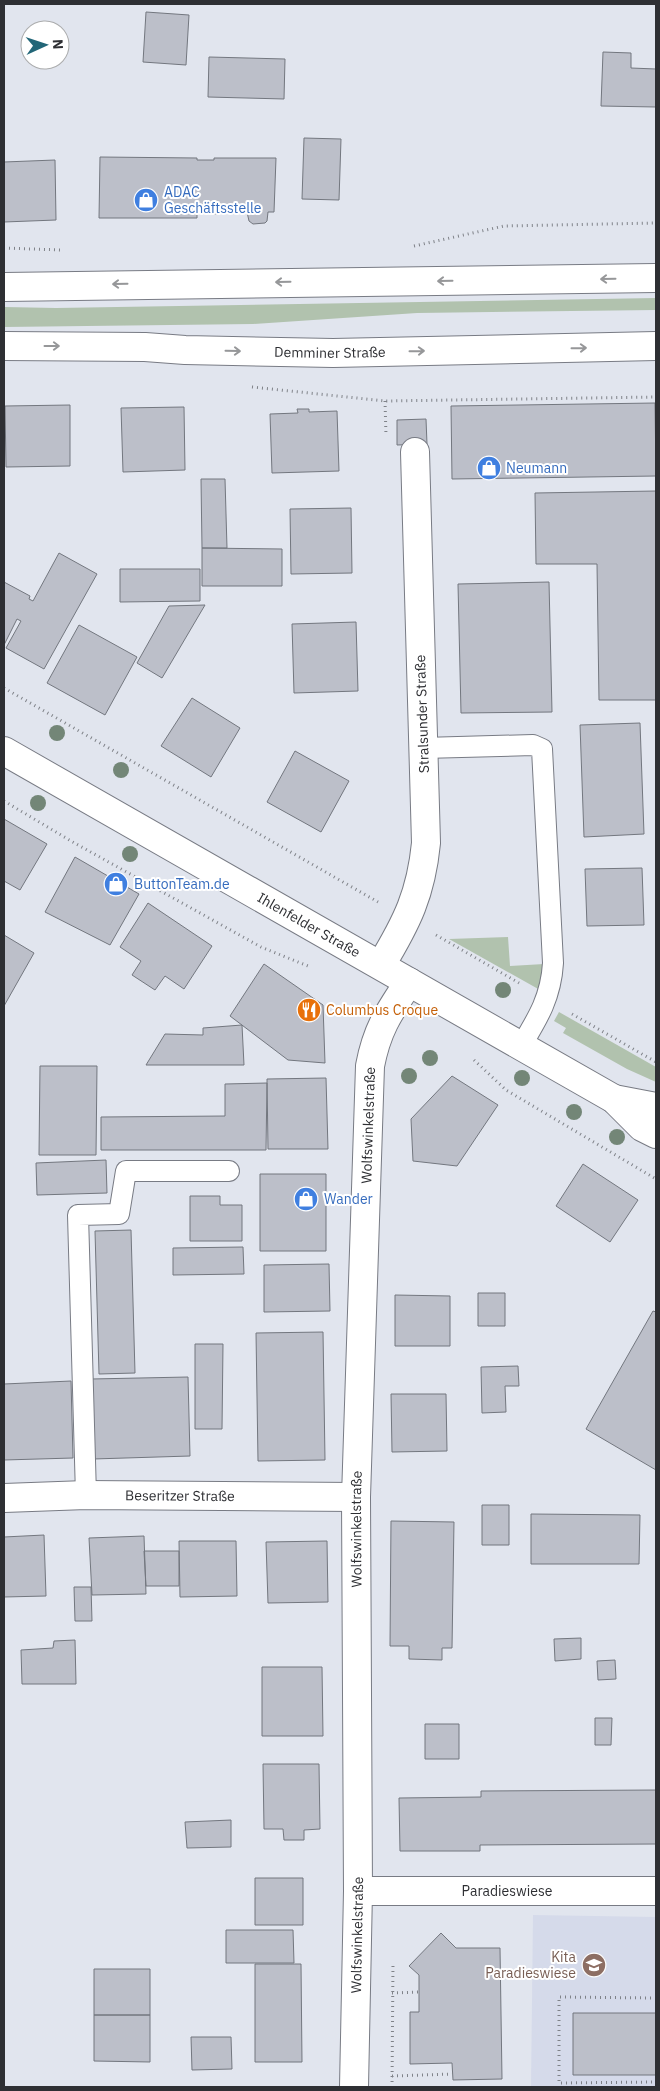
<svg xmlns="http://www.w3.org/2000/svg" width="660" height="2091" viewBox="0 0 660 2091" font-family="'IBM Plex Sans',sans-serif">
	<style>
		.built { fill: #d5daea }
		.green { fill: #b1c2ae }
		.building { fill: #bcbfc9; stroke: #73777f }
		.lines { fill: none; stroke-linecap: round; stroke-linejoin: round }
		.lane-casing { stroke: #787b84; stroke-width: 22 }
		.street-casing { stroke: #787b84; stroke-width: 30 }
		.secondary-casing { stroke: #787b84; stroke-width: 30 }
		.path { stroke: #7f8288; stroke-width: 3; stroke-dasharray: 1 4; stroke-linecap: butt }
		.lane { stroke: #fff; stroke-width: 20 }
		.street { stroke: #fff; stroke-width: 28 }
		.secondary { stroke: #fff; stroke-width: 28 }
		.tree { fill: #738677 }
		.oneway { stroke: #969799 }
		.labels { text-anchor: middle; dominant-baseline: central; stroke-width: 4; stroke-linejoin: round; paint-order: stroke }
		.shop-label { font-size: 14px; fill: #366cbe; stroke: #fff; text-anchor: start }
		.street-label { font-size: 14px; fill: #2e2f33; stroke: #fff }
		.food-label { font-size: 14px; fill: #c56008; stroke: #fff; text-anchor: start }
		.education-label { font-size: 14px; fill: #785e54; stroke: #fff; text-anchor: end }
	</style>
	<rect width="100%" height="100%" fill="#e1e5ee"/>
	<path class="built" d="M533 1915 656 1917V2087H531Z"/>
	<path class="green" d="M656 298V310L417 313 253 324 4 327V307L56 308Z
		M508 937 510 966 544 964 540 990 449 939Z
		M559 1012 656 1067V1082L627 1069 563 1033 566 1028 554 1021Z"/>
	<path class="building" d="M146 12 189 15 186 65 143 62Z
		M603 52 631 53V68L656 69V107L601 106Z
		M209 57 285 59 284 99 208 97Z
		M304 138 341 139 339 200 302 199Z
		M100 157 197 158V160H214V158H276L274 212H268L267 221 265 223 253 224 249 221 247 212 213 214 214 209 197 208V218H99Z
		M55 160 56 220 4 222V162Z
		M655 403 656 476 452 479 451 406Z
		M70 405V466L6 467 5 406Z
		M184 407 185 470 123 472 121 408Z
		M297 409H309V412L337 411 339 471 272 473 270 414 298 413Z
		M426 419 427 444 397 445V420Z
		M201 479H225L227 548H202Z
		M656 491V700H599L597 564H536L535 493Z
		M351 508 352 573 291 574 290 509Z
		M202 548 282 549V586H202Z
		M59 553 97 574 44 669 6 648 21 621 17 619 4 645V582L30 596 29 599 33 601Z
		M120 569H200V601L120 602Z
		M549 582 552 712 461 713 458 584Z
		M205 605 162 678 137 663 169 606Z
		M356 622 358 691 294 693 292 624Z
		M79 625 137 657 105 715 47 683Z
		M192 698 240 728 211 777 161 746Z
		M640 723 644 834 584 837 580 725Z
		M295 751 349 781 321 832 267 802Z
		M4 819 47 844 20 890 4 881Z
		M75 857 139 894 110 945 45 912Z
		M642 868 644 925 587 926 585 869Z
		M148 903 212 946 184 989 165 976 155 990 132 975 141 961 120 947Z
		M4 935 34 953 4 1006Z
		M264 964 323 1005 325 1063 288 1060 230 1016Z
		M242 1025 244 1065H146L165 1034 203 1035V1028Z
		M40 1066H97L96 1155H39Z
		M452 1076 498 1105 457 1166 413 1161 411 1119Z
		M326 1078 328 1149H268L267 1079Z
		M267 1083 266 1150H101V1117L225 1116V1084Z
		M106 1160 107 1193 37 1195 36 1163Z
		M583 1164 638 1200 610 1242 556 1206Z
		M260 1174H326V1251H260Z
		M190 1196H220V1205H242V1241H190Z
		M131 1230 135 1373 99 1374 95 1231Z
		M243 1247 244 1274 173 1275V1248Z
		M329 1264 330 1311 264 1312V1265Z
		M478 1293H505V1326H478Z
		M395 1295 450 1296V1346H395Z
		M653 1311 656 1312V1470L586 1429Z
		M323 1332 325 1460 258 1461 256 1333Z
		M195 1344H223L222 1429H195Z
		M518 1366 519 1386H505L506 1412 482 1413 481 1367Z
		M188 1377 190 1456 93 1459 91 1379Z
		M71 1381 73 1458 4 1460V1384Z
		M391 1394H446L447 1451 392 1452Z
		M482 1505H509V1545H482Z
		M531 1514 640 1515 639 1564H531Z
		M391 1521 454 1522 452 1648H442V1660L409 1659V1646H390Z
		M44 1535 46 1596 4 1597V1537Z
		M144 1536 146 1594 92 1595 89 1538Z
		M179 1541H236L237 1596 180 1597Z
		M327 1541 328 1602 268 1603 266 1542Z
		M144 1551H179V1586H146Z
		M74 1587H91L92 1621H75Z
		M581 1638V1659L555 1661 554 1639Z
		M75 1640 76 1684H22L21 1650 53 1648 54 1641Z
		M615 1660 616 1679 598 1680 597 1661Z
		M262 1667H322L323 1736H262Z
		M595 1718H612L611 1745H595Z
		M425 1724H459V1759H425Z
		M263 1764H319L320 1829 304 1830V1840H284L283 1829H264Z
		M656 1790V1844L480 1845V1851H400L399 1798 481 1797V1791Z
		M231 1820V1847L187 1848 185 1822Z
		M255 1878H303V1925H255Z
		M226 1930H293L294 1963H226Z
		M441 1933 456 1948H500L502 2079 453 2080 452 2063 410 2064V2012H419V1975L409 1966Z
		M255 1964H301L302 2062H255Z
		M94 1969H150V2015H94Z
		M573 2013H656V2075H573Z
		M94 2015H150V2062L94 2061Z
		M191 2037H231L232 2069 192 2070Z"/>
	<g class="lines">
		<g class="lane-casing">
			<path id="lane" d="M423 748 533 745 542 749 553 963C551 997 538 1018 521 1046
				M86 1495 78 1215 119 1214 126 1171H229"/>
		</g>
		<g class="street-casing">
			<g id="street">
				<path id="s1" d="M4 751 614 1099 642 1127 656 1134"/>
				<path d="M381 965C407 922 421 894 426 843L415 452"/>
				<path d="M614 1099 656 1107"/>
				<path id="s2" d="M4 1498 86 1495 356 1497"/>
				<path id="s3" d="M358 1891H656"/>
				<path id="s4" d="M354 2087 358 1891 356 1497 370 1066C377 1029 389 1012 409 982"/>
			</g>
		</g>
		<g class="secondary-casing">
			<g id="secondary">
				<path d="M4 287 656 278"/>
				<path id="s5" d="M4 346 145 347 185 350 333 353 656 346"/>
			</g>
		</g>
		<path class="path" d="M414 246 504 226 656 223
			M4 248 61 250
			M252 387 385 401 656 397
			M385 401 386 436
			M4 688 378 902
			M4 801 71 841 261 947 308 966
			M436 935 519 983
			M572 1014 656 1062
			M474 1060 506 1090 656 1179
			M392 1993 419 1992
			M656 1998 559 1997V2083L656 2082
			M392 2076 452 2074
			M392 2087 393 1963"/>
		<use href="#lane" class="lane"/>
		<use href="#street" class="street"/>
		<use href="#secondary" class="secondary"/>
	</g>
	<g class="tree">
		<circle cx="57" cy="733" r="8"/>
		<circle cx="121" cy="770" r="8"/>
		<circle cx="38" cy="803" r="8"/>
		<circle cx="130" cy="854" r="8"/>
		<circle cx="503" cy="990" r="8"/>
		<circle cx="430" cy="1058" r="8"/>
		<circle cx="409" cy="1076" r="8"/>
		<circle cx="522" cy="1078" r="8"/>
		<circle cx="574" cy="1112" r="8"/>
		<circle cx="617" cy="1137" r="8"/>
	</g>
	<defs><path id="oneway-shaft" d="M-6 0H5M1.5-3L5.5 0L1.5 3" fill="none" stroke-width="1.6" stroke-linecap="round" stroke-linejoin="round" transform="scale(1.25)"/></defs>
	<g class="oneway">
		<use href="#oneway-shaft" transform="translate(608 279) rotate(179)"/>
		<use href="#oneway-shaft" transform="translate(445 281) rotate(179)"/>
		<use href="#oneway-shaft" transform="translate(283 282) rotate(179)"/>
		<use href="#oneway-shaft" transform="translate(120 284) rotate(179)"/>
		<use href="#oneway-shaft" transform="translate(52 346)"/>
		<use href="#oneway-shaft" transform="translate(579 348) rotate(-1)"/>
		<use href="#oneway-shaft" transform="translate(233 351) rotate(1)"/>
		<use href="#oneway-shaft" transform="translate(417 351) rotate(-1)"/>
	</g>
	<defs>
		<g id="shop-disc" transform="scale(1.25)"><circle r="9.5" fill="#3f7fe0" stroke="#fff"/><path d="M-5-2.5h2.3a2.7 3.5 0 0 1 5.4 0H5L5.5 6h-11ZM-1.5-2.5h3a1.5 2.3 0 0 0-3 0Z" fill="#fff"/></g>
		<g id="restaurant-disc" transform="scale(1.25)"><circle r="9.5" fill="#e8710a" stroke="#fff"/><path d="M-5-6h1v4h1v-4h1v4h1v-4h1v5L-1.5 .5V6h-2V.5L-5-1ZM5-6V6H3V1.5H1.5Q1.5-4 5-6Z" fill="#fff"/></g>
		<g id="school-disc" transform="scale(1.25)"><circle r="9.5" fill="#8d6e63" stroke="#fff"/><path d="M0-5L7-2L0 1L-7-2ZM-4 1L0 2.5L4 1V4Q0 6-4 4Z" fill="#fff"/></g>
	</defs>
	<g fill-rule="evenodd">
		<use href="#shop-disc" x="146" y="200"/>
		<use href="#shop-disc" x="489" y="468"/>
		<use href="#shop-disc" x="116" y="884"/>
		<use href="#restaurant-disc" x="309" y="1010"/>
		<use href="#shop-disc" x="306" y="1199"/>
		<use href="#school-disc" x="594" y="1965"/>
	</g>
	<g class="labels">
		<g class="shop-label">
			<text x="164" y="192">ADAC<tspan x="164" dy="16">Geschäftsstelle</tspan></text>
			<text x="506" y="468">Neumann</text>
			<text x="134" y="884">ButtonTeam.de</text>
			<text x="324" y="1199">Wander</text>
		</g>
		<g class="street-label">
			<text stroke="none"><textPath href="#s5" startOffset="326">Demminer Straße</textPath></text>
			<text transform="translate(422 714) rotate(-92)">Stralsunder Straße</text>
			<text stroke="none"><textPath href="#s1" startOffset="351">Ihlenfelder Straße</textPath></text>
			<text stroke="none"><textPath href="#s4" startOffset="962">Wolfswinkelstraße</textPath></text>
			<text stroke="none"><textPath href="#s2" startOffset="176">Beseritzer Straße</textPath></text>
			<text stroke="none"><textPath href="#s4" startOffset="558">Wolfswinkelstraße</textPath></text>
			<text stroke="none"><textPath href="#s3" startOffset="149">Paradieswiese</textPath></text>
			<text stroke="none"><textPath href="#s4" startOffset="152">Wolfswinkelstraße</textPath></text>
		</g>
		<g class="food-label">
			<text x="326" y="1010">Columbus Croque</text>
		</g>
		<g class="education-label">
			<text x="576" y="1957">Kita<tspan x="576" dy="16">Paradieswiese</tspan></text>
		</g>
	</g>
	<rect width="660" height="2091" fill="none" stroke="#2e2f33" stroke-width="10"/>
	<g transform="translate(45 45) rotate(87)"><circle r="24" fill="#ffffff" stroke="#abacad"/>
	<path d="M0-4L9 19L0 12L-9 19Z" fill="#226678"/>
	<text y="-8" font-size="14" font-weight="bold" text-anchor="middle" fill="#2e2f33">N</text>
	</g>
</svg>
